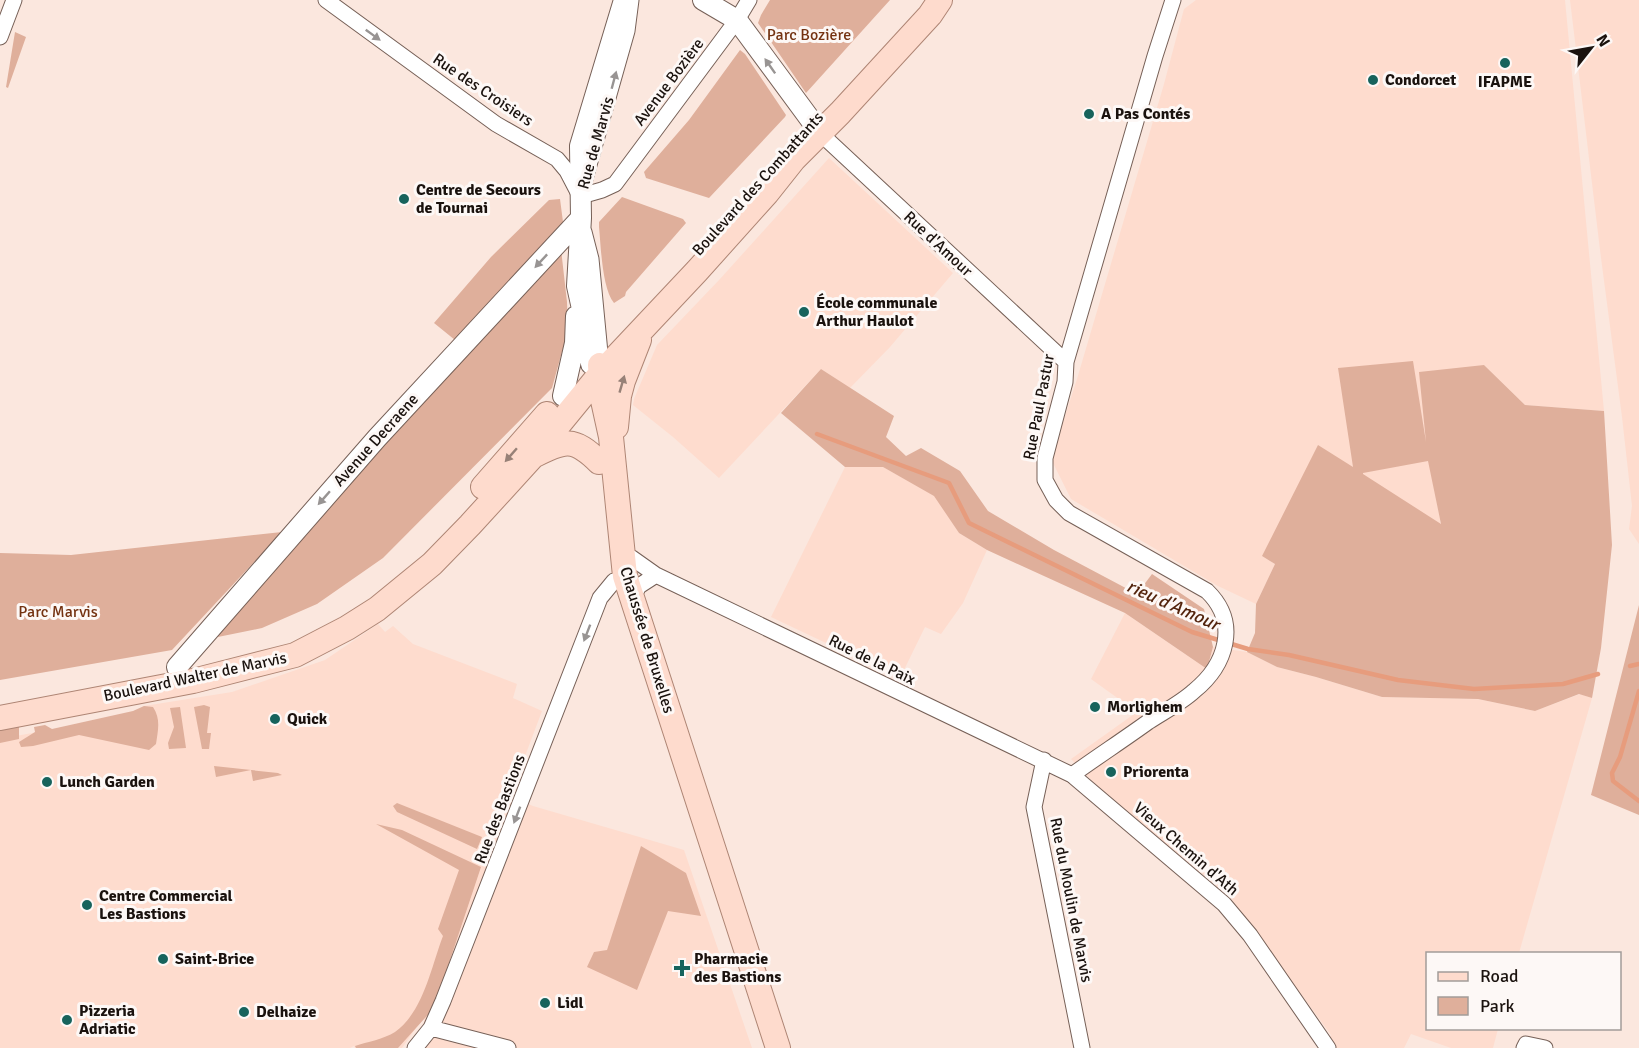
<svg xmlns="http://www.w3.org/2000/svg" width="1639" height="1048" viewBox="0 0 1639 1048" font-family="Signika,sans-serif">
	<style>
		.built { fill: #fedcce }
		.green { fill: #dfaf9b; fill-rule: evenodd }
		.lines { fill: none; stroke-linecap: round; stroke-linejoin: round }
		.stream { stroke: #e79c7d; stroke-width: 4.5 }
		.minor-casing { stroke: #766057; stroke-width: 17 }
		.tertiary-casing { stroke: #766057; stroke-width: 22 }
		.primary-casing { stroke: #ae8574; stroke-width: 26 }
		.minor { stroke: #fff; stroke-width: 15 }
		.tertiary { stroke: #fff; stroke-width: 20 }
		.primary { stroke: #fedbcd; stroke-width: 24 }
		.oneway { fill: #989493 }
		.oneway2 { fill: #978177 }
		.poi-dot { fill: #17635c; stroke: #fdf8f6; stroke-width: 2 }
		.labels { text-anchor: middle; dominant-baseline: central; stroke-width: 6; stroke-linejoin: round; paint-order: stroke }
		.park-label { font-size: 16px; fill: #743211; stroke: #fdf8f6 }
		.poi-label { font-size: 16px; font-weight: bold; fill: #1a120e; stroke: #fdf8f6; text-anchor: start }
		.street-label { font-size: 16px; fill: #1a120e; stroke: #fdf8f6 }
		.water-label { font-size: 18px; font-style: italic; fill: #53240d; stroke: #fdf8f6 }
	</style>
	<rect width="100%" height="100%" fill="#fbe7de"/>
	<path class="built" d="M1196 0H1565L1604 411 1525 405 1484 365 1429 461 1441 524 1262 556 1275 564 1256 604 1218 586 1071 499 1051 459 1077 379 1164 84 1184 9Z
		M1570 0H1639V544L1629 529 1632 506 1622 417 1601 258Z
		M829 158 953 273 890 347 850 388 821 369 719 478 673 437 633 405 634 399 657 345 720 279Z
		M845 467H883L935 496 959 533 987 550 963 603 941 634 925 627 900 678 771 617Z
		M1125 613 1207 669 1213 647 1247 652 1277 667 1316 677 1382 697 1478 699 1535 711 1580 694 1592 698 1519 953 1428 954V1028L1498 1029 1493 1048H1451L1411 1034 1404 1048H1321L1331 1035 1230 897 1095 784 1071 759 1137 712 1091 679Z
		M378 624 385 632 393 626 413 644 517 684 513 698 542 711 510 796 533 806 684 850 752 1048H420L425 1015 402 1048H355L354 1046 350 1048H0V739L134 714 144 706 232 692 325 660Z"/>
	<path class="green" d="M770 0H890L806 93 758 23 761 15Z
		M15 32 26 37 8 88 6 87Z
		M740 50 745 54 786 115 785 117 709 198 646 178 644 172 689 120Z
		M622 197 683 219 686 223 626 292 625 296 614 303C602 288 601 247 599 227V222Z
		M560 199 563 222 455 340 434 323 491 257 549 200Z
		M561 249 567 302 568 330 552 388 383 558 317 604 262 628 208 639 365 460Z
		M1413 361 1426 442 1419 372 1484 365 1525 405 1604 411 1612 545 1601 648 1592 698 1579 694 1535 711 1478 699 1382 697 1316 677 1277 667 1247 652 1255 633 1256 604 1275 564 1262 556 1318 445 1353 467 1338 368ZM1428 461 1441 524 1363 474V473Z
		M821 369 894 416 886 437 906 456 921 448 960 471 988 511 1054 550 1137 594 1152 574 1204 609 1213 647 1207 669 1125 613 987 550 959 533 934 496 883 467H845L781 413Z
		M282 532 172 650 0 680V553L71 555Z
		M1639 605V815L1591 795Z
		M204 705 210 707 207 733H211L209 749H202L194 707Z
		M144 706 153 707C161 719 158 730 156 744L149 750 79 735 33 746 21 747 19 742 35 732 34 727 45 725 52 729 133 711Z
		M180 707 186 748 169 749 168 743 174 727 170 708Z
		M19 722V739L0 743V726Z
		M214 766 278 773 282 775 253 781 251 770 216 777Z
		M397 803 482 837 477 849 397 812 393 806Z
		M376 824 402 830 481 867 434 1008 398 1048H356L355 1046C367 1042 384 1039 395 1032 424 1011 431 967 443 936L438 929 459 870Z
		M641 846 686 873 701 916 668 911 637 990 587 967 594 952 607 950Z"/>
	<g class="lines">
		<path class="stream" d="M817 434 949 483 969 523 1192 632 1248 649 1289 655 1398 680 1474 689 1563 684 1598 674
			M1630 666 1639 664
			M1639 691 1620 757 1612 773 1613 781 1639 801"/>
		<g class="minor-casing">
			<path id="minor" d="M326 0 496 124 557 159 567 171 579 194
				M0 37 14 0
				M821 134 1066 362
				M585 179 627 31 631 0
				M581 196 602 190 615 184 737 20 749 0
				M584 232 591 259 600 353
				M621 555 632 558 656 575 1072 775 1224 904 1250 935 1328 1048
				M631 599 639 586 656 575
				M1044 760 1034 807 1082 1048
				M1072 775C1097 757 1123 740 1148 722 1163 712 1181 703 1194 691 1226 665 1240 623 1207 591L1069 513 1056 500 1045 480V458L1065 382 1066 362 1155 56 1173 0
				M431 1028 508 1048
				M415 1048 431 1028 443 1001 600 598 614 581
				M1524 1048 1526 1044 1545 1048"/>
		</g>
		<g class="tertiary-casing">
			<path id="tertiary" d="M703 0 737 20 821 134
				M591 364 588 336 577 286 581 218 580 146 624 0
				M563 396 575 343 576 316
				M177 667 377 438 581 218"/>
		</g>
		<g class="primary-casing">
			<path id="primary" d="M600 365 602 396 611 437 625 576 778 1048
				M616 427 619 396 623 381 639 340
				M535 455C564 440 574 437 599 462
				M483 487 547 414
				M0 718 193 681 295 655 347 628 377 609 432 564 470 525 533 456 601 373 697 271 767 193 794 159 840 113 930 15 940 0"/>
		</g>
		<use href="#minor" class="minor"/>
		<use href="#tertiary" class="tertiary"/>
		<use href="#primary" class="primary"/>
	</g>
	<defs><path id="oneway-solid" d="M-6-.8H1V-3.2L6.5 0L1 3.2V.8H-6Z" transform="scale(1.5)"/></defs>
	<g class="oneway">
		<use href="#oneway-solid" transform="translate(373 35) rotate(36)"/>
		<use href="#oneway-solid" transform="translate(770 66) rotate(-125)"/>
		<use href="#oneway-solid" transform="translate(614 80) rotate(-75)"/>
		<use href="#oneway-solid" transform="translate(541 261) rotate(133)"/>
		<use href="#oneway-solid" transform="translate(324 498) rotate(131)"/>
		<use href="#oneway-solid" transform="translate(587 633) rotate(111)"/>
		<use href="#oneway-solid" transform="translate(517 815) rotate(111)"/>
	</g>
	<g class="oneway2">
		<use href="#oneway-solid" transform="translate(622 384) rotate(-74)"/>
		<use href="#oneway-solid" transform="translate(511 455) rotate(131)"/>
	</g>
	<g class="poi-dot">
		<circle cx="1505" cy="63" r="6"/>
		<circle cx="1373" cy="80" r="6"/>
		<circle cx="1089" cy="114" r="6"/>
		<circle cx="404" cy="199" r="6"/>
		<circle cx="804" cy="312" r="6"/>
		<circle cx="1095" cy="707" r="6"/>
		<circle cx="275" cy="719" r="6"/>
		<circle cx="1111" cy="772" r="6"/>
		<circle cx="47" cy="782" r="6"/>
		<circle cx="87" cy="905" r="6"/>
		<circle cx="163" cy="959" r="6"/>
		<path d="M679 959h6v6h6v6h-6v6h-6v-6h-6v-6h6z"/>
		<circle cx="545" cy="1003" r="6"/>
		<circle cx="244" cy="1012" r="6"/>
		<circle cx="67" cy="1020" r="6"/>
	</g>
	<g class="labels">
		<g class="park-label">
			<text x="809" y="35">Parc Bozière</text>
			<text x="58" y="612">Parc Marvis</text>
		</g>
		<g class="poi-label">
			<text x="1385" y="80">Condorcet</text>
			<text x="1505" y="82" text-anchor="middle">IFAPME</text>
			<text x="1101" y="114">A Pas Contés</text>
			<text x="416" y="190">Centre de Secours<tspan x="416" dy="18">de Tournai</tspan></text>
			<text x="816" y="303">École communale<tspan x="816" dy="18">Arthur Haulot</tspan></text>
			<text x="1107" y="707">Morlighem</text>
			<text x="287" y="719">Quick</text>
			<text x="1123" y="772">Priorenta</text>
			<text x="59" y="782">Lunch Garden</text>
			<text x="99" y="896">Centre Commercial<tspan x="99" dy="18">Les Bastions</tspan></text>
			<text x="175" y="959">Saint-Brice</text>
			<text x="694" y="959">Pharmacie<tspan x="694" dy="18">des Bastions</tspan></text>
			<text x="557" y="1003">Lidl</text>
			<text x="79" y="1011">Pizzeria<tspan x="79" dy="18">Adriatic</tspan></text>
			<text x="256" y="1012">Delhaize</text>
		</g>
		<g class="street-label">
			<text transform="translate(669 82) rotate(-53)">Avenue Bozière</text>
			<text transform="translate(483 90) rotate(34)">Rue des Croisiers</text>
			<text transform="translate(596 143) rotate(-74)">Rue de Marvis</text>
			<text transform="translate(758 184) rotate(-48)">Boulevard des Combattants</text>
			<text transform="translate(938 244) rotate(43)">Rue d'Amour</text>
			<text transform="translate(1039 407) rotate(-79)">Rue Paul Pastur</text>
			<text transform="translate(376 440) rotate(-48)">Avenue Decraene</text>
			<text transform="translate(647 640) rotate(73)">Chaussée de Bruxelles</text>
			<text transform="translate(872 660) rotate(26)">Rue de la Paix</text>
			<text transform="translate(195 677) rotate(-12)">Boulevard Walter de Marvis</text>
			<text transform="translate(500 809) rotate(-69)">Rue des Bastions</text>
			<text transform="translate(1186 849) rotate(41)">Vieux Chemin d'Ath</text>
			<text transform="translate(1071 900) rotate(79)">Rue du Moulin de Marvis</text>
		</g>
		<g class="water-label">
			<text transform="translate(1173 605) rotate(24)">rieu d'Amour</text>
		</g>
	</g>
	<rect x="1426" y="952" width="195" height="78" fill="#fdf8f6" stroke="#a29c99" stroke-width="1.5"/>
	<rect x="1438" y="972" width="30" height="9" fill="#fedbcd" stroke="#a29c99" stroke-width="1.5"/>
	<text x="1480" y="982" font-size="18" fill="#1a120e">Road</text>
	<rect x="1438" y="997" width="30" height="18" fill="#dfaf9b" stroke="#a29c99" stroke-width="1.5"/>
	<text x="1480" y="1012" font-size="18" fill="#1a120e">Park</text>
	<g transform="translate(1591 48) rotate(59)" stroke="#fdf8f6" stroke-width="4.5" paint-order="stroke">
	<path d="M0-4.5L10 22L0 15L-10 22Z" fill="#1a120e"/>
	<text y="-9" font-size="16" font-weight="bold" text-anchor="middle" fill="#1a120e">N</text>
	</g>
</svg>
